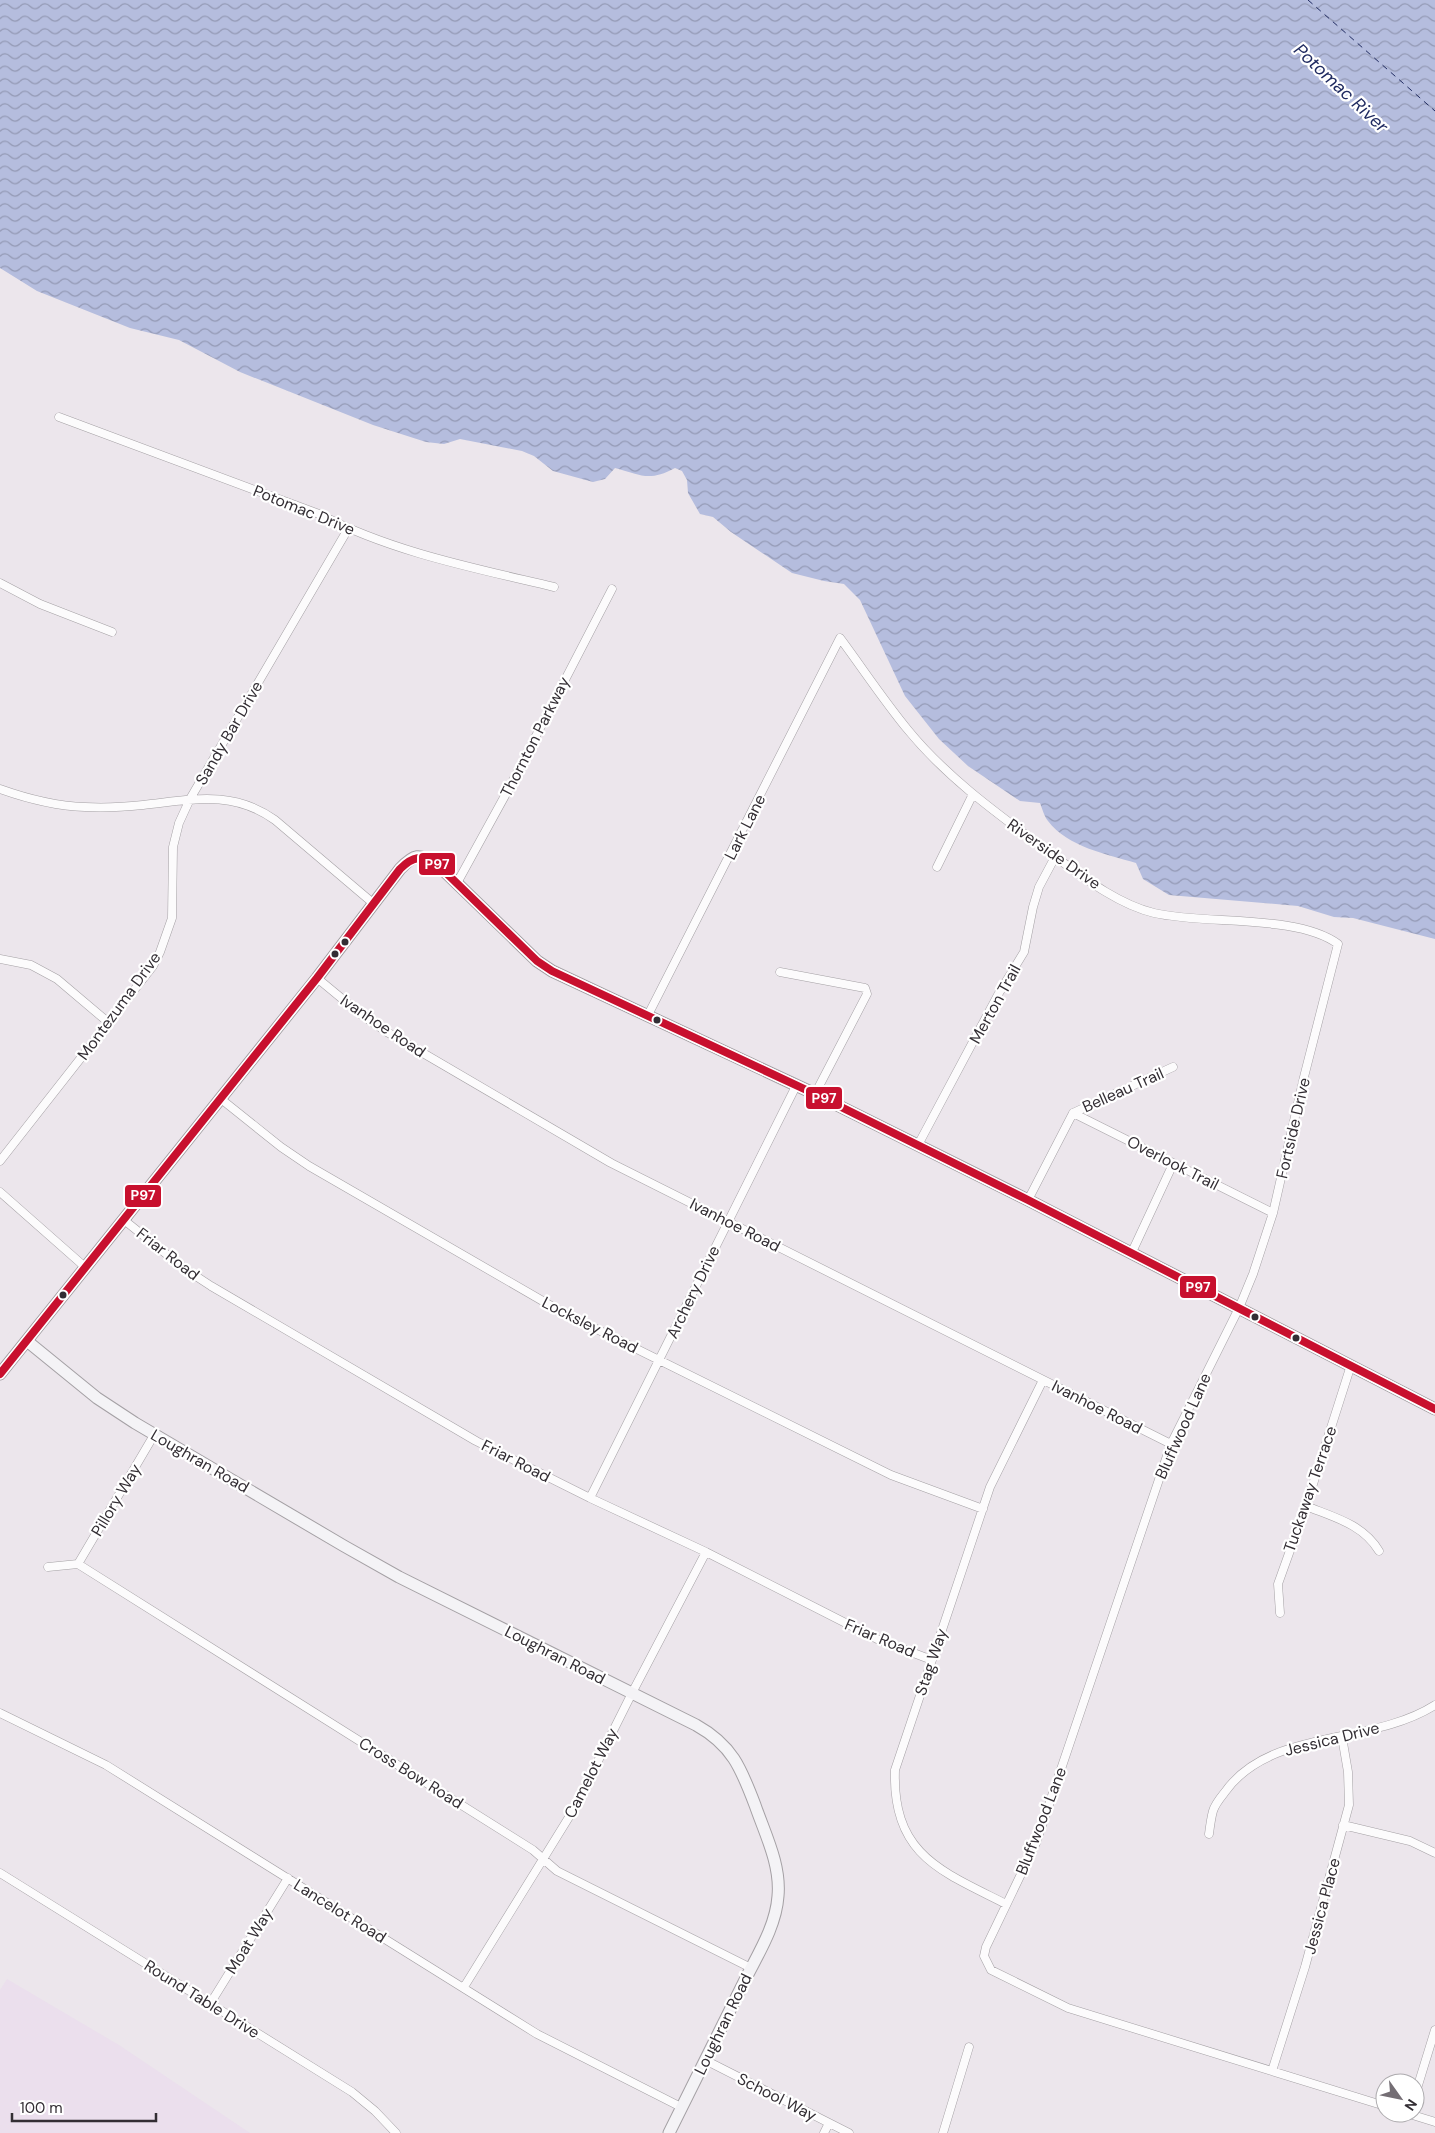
<svg xmlns="http://www.w3.org/2000/svg" width="1435" height="2133" viewBox="0 0 1435 2133" font-family="'DM Sans',sans-serif">
	<style>
		.built { fill: #ebdfed }
		.water { fill: url(#water-waves) }
		.lines { fill: none; stroke-linecap: round; stroke-linejoin: round }
		.ferry { stroke: #202b61; stroke-width: 1; stroke-dasharray: 6 5; stroke-linecap: butt }
		.street-casing { stroke: #a4a0a4; stroke-width: 9 }
		.secondary-casing { stroke: #a4a0a4; stroke-width: 13 }
		.street { stroke: #fcfbfc; stroke-width: 8 }
		.secondary { stroke: #f4f3f6; stroke-width: 11 }
		.bus-1-casing { stroke: #fff; stroke-width: 11 }
		.bus-1 { stroke: #c8102e; stroke-width: 8 }
		.bus-dot { fill: #332e34; stroke: #fff; stroke-width: 2 }
		.labels { text-anchor: middle; dominant-baseline: central; stroke-width: 4.5; stroke-linejoin: round; paint-order: stroke }
		.street-label { font-size: 16px; fill: #332e34; stroke: #fff }
		.water-label { font-size: 18px; font-style: italic; fill: #202b61; stroke: #fff }
		.line-badge { stroke: #fff; stroke-width: 2 }
		.badge-label { font-size: 14px; text-anchor: middle; font-weight: bold; fill: #fff }
	</style>
	<defs>
		<pattern id="water-waves" width="16" height="10" patternUnits="userSpaceOnUse" patternTransform="scale(1.25)"><rect width="16" height="10" fill="#b5bdde"/><path d="M0 5q4-4 8 0t8 0" fill="none" stroke="#949ab5"/></pattern>
	</defs>
	<rect width="100%" height="100%" fill="#ece6ec"/>
	<path class="built" d="M7 1979 119 2045 250 2133H0V1990Z"/>
	<path class="water" d="M0 0H1435V939L1353 918 1334 917 1298 906 1169 895 1143 879 1136 863C1106 854 1068 847 1048 821 1044 816 1042 808 1040 803L1020 801 968 766 939 739 905 696 860 600 844 584 824 581 792 573 731 532 713 517 700 514 688 493 687 480 682 471 675 468C649 482 641 475 615 468L605 479 593 482 553 471 534 456 522 451 460 439 444 444 426 442 373 425 240 372 179 340 130 328 37 291 0 268Z"/>
	<g class="lines">
		<path class="ferry" d="M1308 0 1435 111"/>
		<g class="street-casing">
			<path id="street" d="M59 417 319 514C392 552 474 568 554 587
				M0 583 40 604 112 632
				M0 789C28 799 55 806 85 807 104 808 124 807 143 805 190 800 232 789 275 820L374 904
				M937 867 973 794
				M457 883 507 792 612 589
				M0 959 31 965 57 979 109 1023
				M780 972 865 988 867 994 815 1094
				M317 978 363 1016 387 1032 611 1163 1171 1444
				M648 1015 840 638C863 669 884 701 908 730 948 779 1002 817 1053 855 1083 877 1117 904 1154 913 1206 925 1297 914 1338 944L1304 1077 1273 1213 1253 1274 1239 1308 1171 1444 1036 1843 986 1947 984 1956 991 1970 1068 2008 1385 2106
				M221 1099 281 1147 309 1166 560 1311 891 1475 983 1509
				M1073 1113 1273 1213
				M1073 1113 1173 1067
				M918 1145 999 993 1024 952 1033 907 1039 887 1055 857
				M0 1161 153 966 160 952 172 918 173 847 179 823 190 799 348 529
				M0 1192 85 1267
				M1028 1200 1073 1113
				M124 1220 185 1269 211 1286 476 1441 590 1498 706 1552 879 1640 932 1660
				M1132 1252 1173 1164
				M590 1498 796 1086
				M1306 1506C1333 1517 1363 1524 1379 1551
				M78 1564 533 1850 557 1871 751 1968
				M78 1564 154 1435
				M48 1567 78 1564
				M1280 1613 1278 1584 1306 1506 1351 1365
				M0 1713 106 1765 537 2034 681 2107
				M1343 1825 1410 1841 1435 1853
				M1209 1834C1210 1826 1211 1818 1213 1811 1215 1804 1221 1797 1225 1792 1270 1728 1371 1746 1435 1705
				M0 1873 352 2092 375 2111 396 2133
				M1006 1904C941 1871 892 1855 895 1770L990 1487 1043 1380
				M464 1987 574 1809 632 1693 706 1552
				M210 2004 288 1878
				M705 2060 849 2133
				M1272 2071 1305 1967 1349 1805 1348 1772 1342 1737
				M1415 2095 1435 2030
				M1406 2113 1435 2122
				M824 2133 829 2123
				M943 2133 969 2047"/>
		</g>
		<g class="secondary-casing">
			<path id="secondary" d="M27 1341 97 1398 135 1423 344 1546 399 1577 696 1725C732 1745 741 1768 755 1805 765 1834 781 1865 778 1896 776 1926 758 1954 745 1980 720 2031 694 2082 669 2133
				M0 1374 317 978 400 869C414 854 419 853 437 864L537 961 552 971 815 1094 1028 1200 1435 1409"/>
		</g>
		<use href="#street" class="street"/>
		<use href="#secondary" class="secondary"/>
		<g class="bus-1-casing">
			<path id="bus-1" d="M0 1374 317 978 400 869C413 856 421 855 437 864L537 961 552 971 815 1094 1028 1200 1435 1409"/>
		</g>
		<use href="#bus-1" class="bus-1"/>
	</g>
	<g class="bus-dot">
		<circle cx="345" cy="942" r="4.5"/>
		<circle cx="335" cy="954" r="4.5"/>
		<circle cx="657" cy="1020" r="4.5"/>
		<circle cx="63" cy="1295" r="4.5"/>
		<circle cx="1255" cy="1317" r="4.5"/>
		<circle cx="1296" cy="1338" r="4.5"/>
	</g>
	<g class="labels">
		<g class="street-label">
			<text transform="translate(304 510) rotate(22)">Potomac Drive</text>
			<text transform="translate(229 733) rotate(-60)">Sandy Bar Drive</text>
			<text transform="translate(535 737) rotate(-63)">Thornton Parkway</text>
			<text transform="translate(745 827) rotate(-63)">Lark Lane</text>
			<text transform="translate(1054 854) rotate(35)">Riverside Drive</text>
			<text transform="translate(995 1004) rotate(-61)">Merton Trail</text>
			<text transform="translate(119 1006) rotate(-54)">Montezuma Drive</text>
			<text transform="translate(383 1026) rotate(34)">Ivanhoe Road</text>
			<text transform="translate(1123 1090) rotate(-24)">Belleau Trail</text>
			<text transform="translate(1293 1128) rotate(-77)">Fortside Drive</text>
			<text transform="translate(1173 1163) rotate(27)">Overlook Trail</text>
			<text transform="translate(735 1225) rotate(27)">Ivanhoe Road</text>
			<text transform="translate(168 1254) rotate(38)">Friar Road</text>
			<text transform="translate(693 1292) rotate(-64)">Archery Drive</text>
			<text transform="translate(590 1325) rotate(27)">Locksley Road</text>
			<text transform="translate(1097 1407) rotate(27)">Ivanhoe Road</text>
			<text transform="translate(1183 1426) rotate(-66)">Bluffwood Lane</text>
			<text transform="translate(200 1461) rotate(30)">Loughran Road</text>
			<text transform="translate(516 1461) rotate(27)">Friar Road</text>
			<text transform="translate(1310 1489) rotate(-71)">Tuckaway Terrace</text>
			<text transform="translate(116 1500) rotate(-59)">Pillory Way</text>
			<text transform="translate(880 1638) rotate(23)">Friar Road</text>
			<text transform="translate(555 1655) rotate(27)">Loughran Road</text>
			<text transform="translate(931 1662) rotate(-71)">Stag Way</text>
			<text transform="translate(1332 1739) rotate(-14)">Jessica Drive</text>
			<text transform="translate(411 1773) rotate(32)">Cross Bow Road</text>
			<text transform="translate(591 1773) rotate(-63)">Camelot Way</text>
			<text transform="translate(1041 1821) rotate(-69)">Bluffwood Lane</text>
			<text transform="translate(1322 1906) rotate(-75)">Jessica Place</text>
			<text transform="translate(340 1911) rotate(32)">Lancelot Road</text>
			<text transform="translate(249 1941) rotate(-58)">Moat Way</text>
			<text transform="translate(202 1999) rotate(32)">Round Table Drive</text>
			<text transform="translate(723 2024) rotate(-64)">Loughran Road</text>
			<text transform="translate(777 2097) rotate(27)">School Way</text>
		</g>
		<g class="water-label">
			<text transform="translate(1341 88) rotate(43)">Potomac River</text>
		</g>
	</g>
	<g class="line-badge">
		<rect x="418" y="852" width="38" height="24" rx="5" fill="#c8102e"/>
		<rect x="805" y="1086" width="38" height="24" rx="5" fill="#c8102e"/>
		<rect x="124" y="1184" width="38" height="24" rx="5" fill="#c8102e"/>
		<rect x="1179" y="1275" width="38" height="24" rx="5" fill="#c8102e"/>
	</g>
	<g class="badge-label">
		<text x="437" y="869">P97</text>
		<text x="824" y="1103">P97</text>
		<text x="143" y="1200">P97</text>
		<text x="1198" y="1292">P97</text>
	</g>
	<g transform="translate(1400 2098) rotate(123)"><circle r="24" fill="#ffffff" stroke="#adabae"/>
	<path d="M0-4L9 19L0 12L-9 19Z" fill="#746e74"/>
	<text y="-8" font-size="14" font-weight="bold" text-anchor="middle" fill="#332e34">N</text>
	</g>
	<path d="M12 2113v8h144v-8" fill="none" stroke="#332e34" stroke-width="2.5"/>
	<text x="20" y="2113" font-size="15" fill="#332e34" stroke="#ffffff" stroke-width="4" paint-order="stroke">100 m</text>
</svg>
